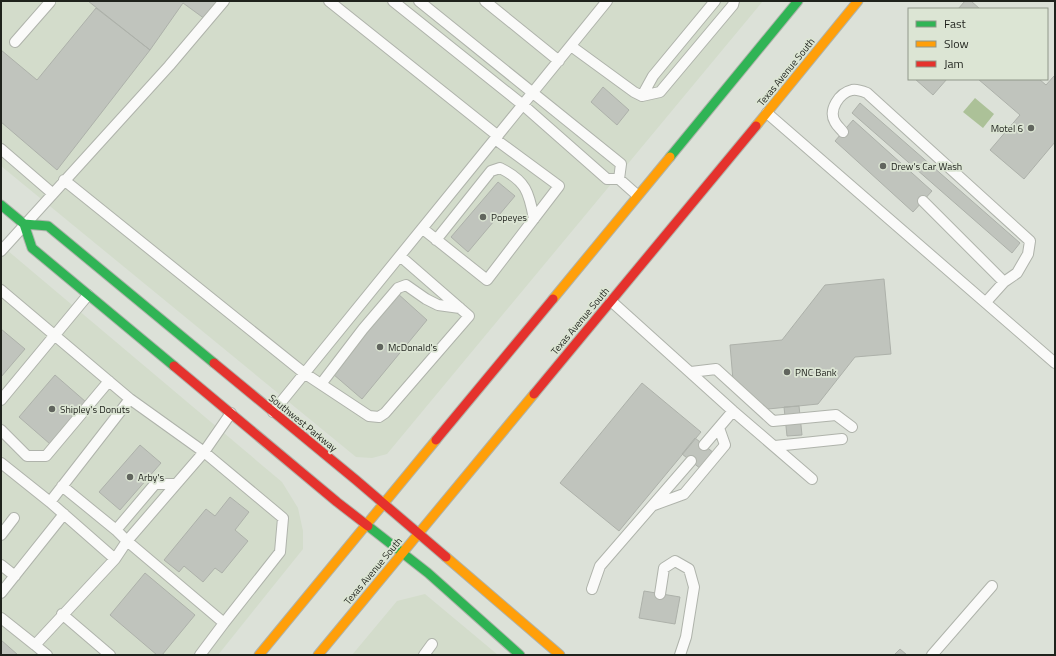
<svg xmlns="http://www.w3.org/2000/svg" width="1056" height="656" viewBox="0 0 1056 656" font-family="'Titillium Web',sans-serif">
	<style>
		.built { fill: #d3dccb }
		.water { fill: #acc198 }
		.building { fill: #c0c4bd; stroke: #adb1aa }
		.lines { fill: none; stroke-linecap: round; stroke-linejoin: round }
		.lane-casing { stroke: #afb3ab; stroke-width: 12 }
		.fast-casing { stroke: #afb3ab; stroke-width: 11 }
		.slow-casing { stroke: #afb3ab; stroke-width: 11 }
		.jam-casing { stroke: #afb3ab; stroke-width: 11 }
		.lane { stroke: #fafaf9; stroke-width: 10 }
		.fast { stroke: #30b455; stroke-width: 9 }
		.slow { stroke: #ff9f0a; stroke-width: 9 }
		.jam { stroke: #e5322d; stroke-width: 9 }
		.poi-dot { fill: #61655e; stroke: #dce5d4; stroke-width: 1.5 }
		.labels { text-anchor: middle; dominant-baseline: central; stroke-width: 3.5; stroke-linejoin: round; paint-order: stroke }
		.street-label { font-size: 10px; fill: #1f221c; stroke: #dce5d4 }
		.poi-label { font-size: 10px; fill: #1f221c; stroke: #dce5d4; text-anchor: start }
	</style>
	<rect width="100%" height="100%" fill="#dce1d8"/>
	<path class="built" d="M1 1H763L387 454 372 458 356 457 1 166Z
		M1 245 282 482 298 508 303 531V549L218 655H1Z
		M425 594 498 655H352L397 601Z"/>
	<path class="water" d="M975 98 994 114 983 128 963 112Z"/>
	<path class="building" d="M88 1H219L205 19 183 3 150 50Z
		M965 1H971L980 9H958Z
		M96 8 150 50 57 170 1 122V50L37 80Z
		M1054 76 1055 77V142L1024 179 990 150 1020 115 978 79H1039L1046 85Z
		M915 79H947L933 95Z
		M603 87 629 110 617 125 591 102Z
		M860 103 1020 243 1012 253 852 113Z
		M853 120 932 191 913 212 835 141Z
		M498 182 515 196 468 252 451 237Z
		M884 279 891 354 855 357 818 404 768 409 733 380 730 345 782 340 825 285Z
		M397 293 427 320 362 399 333 374Z
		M1 329 25 349 1 377Z
		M55 375 86 402 50 444 19 417Z
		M642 383 701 432 619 531 560 483Z
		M799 406 802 435 787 436 784 407Z
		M695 438 714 453 701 469 682 454Z
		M140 445 161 463 120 510 99 492Z
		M230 497 249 512 235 530 248 541 222 573 215 568 203 582 184 566 179 572 164 560 206 509 215 516Z
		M145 573 195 615 162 655H157L110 615Z
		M644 591 680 597 675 624 639 618Z
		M1 640 18 655H1Z
		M900 649 907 655H894Z"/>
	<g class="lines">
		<g class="lane-casing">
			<path id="lane" d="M329 1 498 136
				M393 1 523 105 607 179H619L637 195
				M419 1 621 164 619 179
				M485 1 559 61
				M15 42 50 2 49 1
				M571 46 634 92 642 96 660 92 733 5 734 1
				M642 96 653 76 715 1
				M767 113 1055 363
				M843 132C841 129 837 126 835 122 828 110 839 93 852 90 857 89 862 91 867 93L1030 241 1028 254 1017 273 1004 282 986 302
				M1 149 52 193
				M64 180 304 373 369 416 379 417 385 413 469 316 400 256
				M923 201 1004 282
				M423 229 487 280 559 186 495 139
				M436 240 491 171 500 168C526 181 529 192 534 219
				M1 251 169 66 224 1
				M1 290 130 399 204 452 283 518 280 552 224 623
				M611 301 733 411 812 479
				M691 372 716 369 773 421 836 415 852 427
				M321 384 363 329 398 288 406 285 426 299 438 305 460 308
				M1 400 88 295
				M273 412 607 1
				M1 430 27 456H46L109 381
				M704 445 733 411
				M775 446 842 439
				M1 463 50 502 130 399
				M62 486 116 530 127 541 224 623 200 655
				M50 502 115 559
				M654 505 684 494 725 445 719 428
				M116 530 155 484H175
				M1 535 14 518
				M1 565 15 576
				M592 589 600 566 691 461
				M1 593 64 514
				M660 594 664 568 675 561 689 569 694 587 686 637 680 655
				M62 614 110 655
				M1 618 35 645
				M47 655 35 645 115 559 127 541 204 452 231 413
				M424 655 432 644
				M932 655 992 586"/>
		</g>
		<g class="fast-casing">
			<path id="fast" d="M670 157 798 1
				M1 205 24 224 32 248 174 366
				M24 224 48 226 214 363
				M368 526 428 573 520 655"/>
		</g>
		<g class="slow-casing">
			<path id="slow" d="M756 126 858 1
				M553 299 670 157
				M446 557 560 655
				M259 655 436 440
				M318 655 534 394"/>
		</g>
		<g class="jam-casing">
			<path id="jam" d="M214 363 356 480 446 557
				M174 366 337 502 368 526
				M534 394 756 126
				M436 440 553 299"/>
		</g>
		<use href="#lane" class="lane"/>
		<use href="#fast" class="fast"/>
		<use href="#slow" class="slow"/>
		<use href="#jam" class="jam"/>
	</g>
	<g class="poi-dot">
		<circle cx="1031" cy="128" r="4"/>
		<circle cx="883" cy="166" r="4"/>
		<circle cx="483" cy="217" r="4"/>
		<circle cx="380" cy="347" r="4"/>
		<circle cx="787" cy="372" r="4"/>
		<circle cx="52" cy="409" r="4"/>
		<circle cx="130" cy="477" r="4"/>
	</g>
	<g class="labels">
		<g class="street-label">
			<text transform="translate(786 72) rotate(-51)">Texas Avenue South</text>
			<text transform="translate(580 321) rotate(-50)">Texas Avenue South</text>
			<text transform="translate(303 423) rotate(39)">Southwest Parkway</text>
			<text transform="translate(373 571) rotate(-50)">Texas Avenue South</text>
		</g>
		<g class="poi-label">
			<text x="1023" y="128" text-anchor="end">Motel 6</text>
			<text x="891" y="166">Drew's Car Wash</text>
			<text x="491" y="217">Popeyes</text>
			<text x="388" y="347">McDonald's</text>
			<text x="795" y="372">PNC Bank</text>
			<text x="60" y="409">Shipley's Donuts</text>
			<text x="138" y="477">Arby's</text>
		</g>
	</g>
	<rect width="1056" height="656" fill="none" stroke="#1f221c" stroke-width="4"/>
	<rect x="908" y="8" width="140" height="72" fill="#dce5d4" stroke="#90978a"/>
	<rect x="916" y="21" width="20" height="6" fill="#30b455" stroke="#90978a"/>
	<text x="944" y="28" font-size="12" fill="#1f221c">Fast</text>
	<rect x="916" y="41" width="20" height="6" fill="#ff9f0a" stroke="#90978a"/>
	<text x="944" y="48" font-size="12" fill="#1f221c">Slow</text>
	<rect x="916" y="61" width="20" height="6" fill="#e5322d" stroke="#90978a"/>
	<text x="944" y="68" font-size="12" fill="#1f221c">Jam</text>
</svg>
